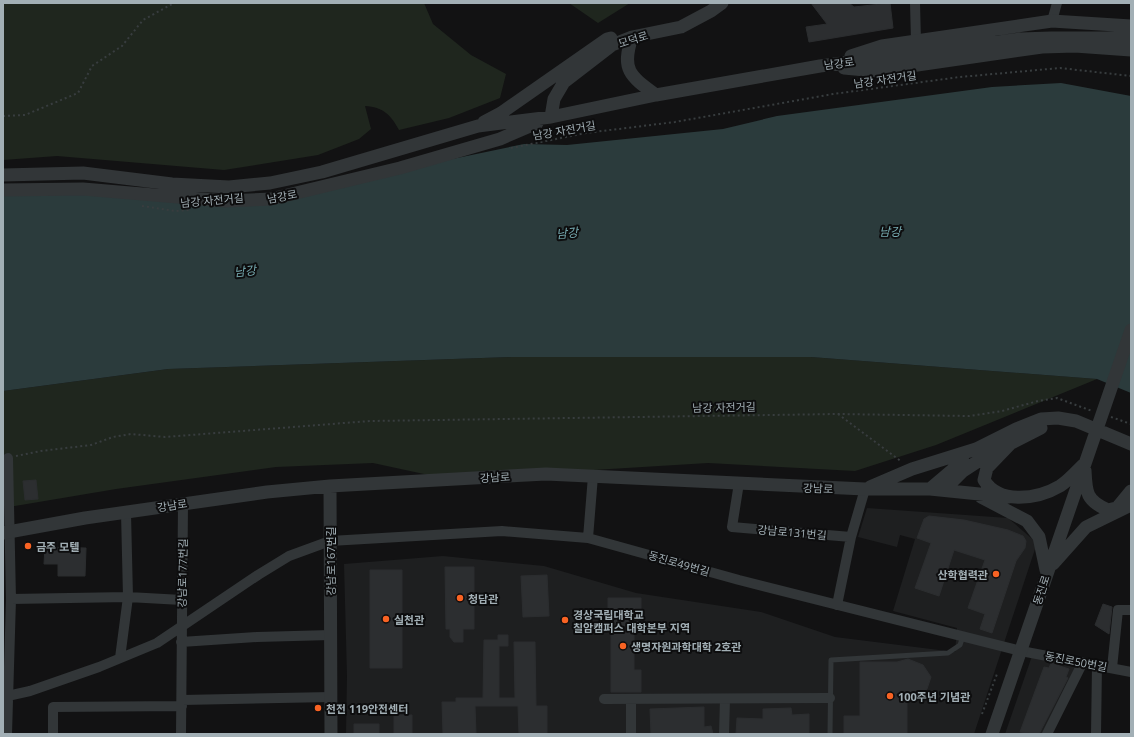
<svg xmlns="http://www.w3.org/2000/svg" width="1134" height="737" viewBox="0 0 1134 737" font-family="'Open Sans','Noto Sans KR',sans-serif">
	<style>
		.built { fill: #1e1f20 }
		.green { fill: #1f261e }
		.water { fill: #2b3b3c }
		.building { fill: #2c2e30; stroke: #2b2d2f }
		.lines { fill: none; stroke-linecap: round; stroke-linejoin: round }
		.path { stroke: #383d3f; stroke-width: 2; stroke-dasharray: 2 3; stroke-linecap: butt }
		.service { stroke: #323638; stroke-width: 5 }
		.minor { stroke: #323638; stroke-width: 10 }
		.tertiary { stroke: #323638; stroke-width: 13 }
		.poi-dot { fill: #f96323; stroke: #0d0d0e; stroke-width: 1.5 }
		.labels { text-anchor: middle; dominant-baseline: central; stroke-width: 4; stroke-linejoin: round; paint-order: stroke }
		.street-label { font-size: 11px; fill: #a2afb5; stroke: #0d0d0e }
		.poi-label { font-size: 11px; font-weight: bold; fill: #a2afb5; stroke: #0d0d0e; text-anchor: start }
		.water-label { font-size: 12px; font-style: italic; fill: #77acb2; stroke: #0d0d0e }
	</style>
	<rect width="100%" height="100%" fill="#121213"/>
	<path class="built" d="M867 508 1008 518 1037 543 974 734H346L347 676 344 564 443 556 544 566 636 593 761 612 835 637 955 652 957 628 893 611 915 539 900 535 897 547 858 537Z
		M1032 656 1078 668 1045 734H1005Z"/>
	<path class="green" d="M3 3H424L433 24 471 55 506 74 500 98 449 118 399 130C391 115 383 107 365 106L371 129 359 139 318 155 224 170 57 156 3 160Z
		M569 3H630L598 23Z
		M512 357H811L1097 379 936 445 855 471 708 463 447 479 373 463 276 467 116 489 3 508V391L168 369Z"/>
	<path class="water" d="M1061 83 1131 96V393L1097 379 811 357H512L168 369 3 391V187L251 201 524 144 567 145 723 129 777 116 992 87Z"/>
	<path class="building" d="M811 3H849L854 7 890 3 893 28 809 42 806 27 827 24Z
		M36 480 38 499 25 500 23 481Z
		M929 516 964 520 1008 530 1023 536 1026 541 1025 548 1016 561 992 633 980 629 985 614 968 608 985 560 954 550 939 596 915 588 931 543 917 538 924 519Z
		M45 547 86 548 85 576H58V564H44Z
		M445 567H474V629H463V642H454L450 637V629H446Z
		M370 570H402V668H370Z
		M547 575 549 616 523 617 521 576Z
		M608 598H641V623H634V670H641V692H611V614H608Z
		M1103 604 1112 607 1109 634 1095 625Z
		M498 635H508V646H499V698H515L514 642H535L536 706H547V734H519L518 706H475L476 734H443L442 702H456V698H483L484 640H498Z
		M908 659 923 665 931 677 927 689 923 694 907 701V734H844V716H860V662H897Z
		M1051 663 1069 669 1066 677 1068 678 1039 734 1020 732 1044 667 1049 668Z
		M704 707V727L711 726 713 734H651L650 709Z
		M791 708 792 715 809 714V734H736L737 718 763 719V709Z
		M394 715H412V734H394Z
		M354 724H379V734H354Z"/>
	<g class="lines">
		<path class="path" d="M3 116 25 115 78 93 92 66 122 46 143 20 174 3
			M511 148 586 133 675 122 833 94 960 77 1060 68 1131 76
			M142 206 175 211 189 210
			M838 414 902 462
			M1111 417 1131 424
			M16 456 41 451 91 445 113 437 131 434 165 437 370 421 838 414 969 416 1002 411 1038 401 1057 398 1092 411
			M982 714 997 674"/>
		<path class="service" d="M830 734 831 660 948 653 960 645 962 639"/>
		<path class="minor" d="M915 3 916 41
			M1052 21 1057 3
			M739 483 732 527 851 537
			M588 538 593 476
			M11 599 128 597 182 600
			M837 605 851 537 865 489
			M181 642 257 637 331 635
			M120 658 128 597 126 513
			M1112 668 1118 610H1131
			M3 697 30 691 99 667 157 643 258 575 289 556 330 541 502 531 588 538 739 580 1021 651 1131 672
			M604 699 830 698
			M182 700 331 697
			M631 700V734
			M7 734 11 599 8 458
			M53 734V707L182 706
			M181 734 183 504
			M724 734 725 699
			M1047 734 1083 662
			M1096 734 1097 665"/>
		<path class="tertiary" d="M632 37C621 70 630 76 656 95
			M851 56 882 46 1052 21 1131 26
			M844 68 876 71 1042 47 1075 46 1131 50
			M551 117 554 99 564 82 612 45 632 37 681 27 711 11 722 3
			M484 122 501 113 607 39 611 38
			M3 175 83 173 172 184 229 187 270 183 322 172 478 126 551 117 656 95 820 66 1020 39 1051 38H1131
			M3 190 83 189 225 201 271 199 400 168 500 139 537 123
			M1013 441 987 468 984 480C999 505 1038 499 1060 486 1068 481 1076 472 1083 465
			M1085 470C1086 492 1086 501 1108 510L1120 507
			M330 486 331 734
			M870 487 912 469 976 449 1016 429 1041 419 1058 418 1076 421 1131 444
			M930 489 963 461
			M944 490 963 471 986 456 1041 428
			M981 497 1027 521 1039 537 1046 570
			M1117 508 1131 491
			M3 533 85 518 267 492 330 486 546 474 865 489H930L1009 497
			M1053 564 1086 527 1131 505
			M992 734 1131 330"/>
	</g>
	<g class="poi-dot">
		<circle cx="28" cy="546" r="4"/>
		<circle cx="996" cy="574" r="4"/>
		<circle cx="460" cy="598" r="4"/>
		<circle cx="386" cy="619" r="4"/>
		<circle cx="565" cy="620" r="4"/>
		<circle cx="623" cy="646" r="4"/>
		<circle cx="890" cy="696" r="4"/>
		<circle cx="318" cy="708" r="4"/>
	</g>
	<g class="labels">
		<g class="street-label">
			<text transform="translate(633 39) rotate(-17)">모덕로</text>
			<text transform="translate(839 63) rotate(-8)">남강로</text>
			<text transform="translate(885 79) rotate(-8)">남강 자전거길</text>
			<text transform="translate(564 130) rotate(-10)">남강 자전거길</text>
			<text transform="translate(282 196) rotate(-11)">남강로</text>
			<text transform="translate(212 200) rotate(-5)">남강 자전거길</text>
			<text transform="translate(724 407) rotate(-1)">남강 자전거길</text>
			<text transform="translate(495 477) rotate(-3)">강남로</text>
			<text transform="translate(818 488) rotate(2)">강남로</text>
			<text transform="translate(172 505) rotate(-9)">강남로</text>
			<text transform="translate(792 532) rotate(5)">강남로131번길</text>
			<text transform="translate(330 561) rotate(-90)">강남로167번길</text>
			<text transform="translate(679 563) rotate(16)">동진로49번길</text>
			<text transform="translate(182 573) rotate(-89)">강남로177번길</text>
			<text transform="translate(1041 590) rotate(-72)">동진로</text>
			<text transform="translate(1076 661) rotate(11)">동진로50번길</text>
		</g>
		<g class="poi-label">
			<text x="36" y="546">금주 모텔</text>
			<text x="988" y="574" text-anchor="end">산학협력관</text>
			<text x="468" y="598">청담관</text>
			<text x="573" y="614">경상국립대학교<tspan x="573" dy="13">칠암캠퍼스 대학본부 지역</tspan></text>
			<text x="394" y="619">실천관</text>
			<text x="631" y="646">생명자원과학대학 2호관</text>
			<text x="898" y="696">100주년 기념관</text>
			<text x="326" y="708">천전 119안전센터</text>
		</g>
		<g class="water-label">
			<text x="890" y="231">남강</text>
			<text transform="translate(567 233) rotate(-6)">남강</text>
			<text transform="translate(245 271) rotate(-7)">남강</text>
		</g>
	</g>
	<rect width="1134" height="737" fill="none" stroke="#a2afb5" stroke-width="8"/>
</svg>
